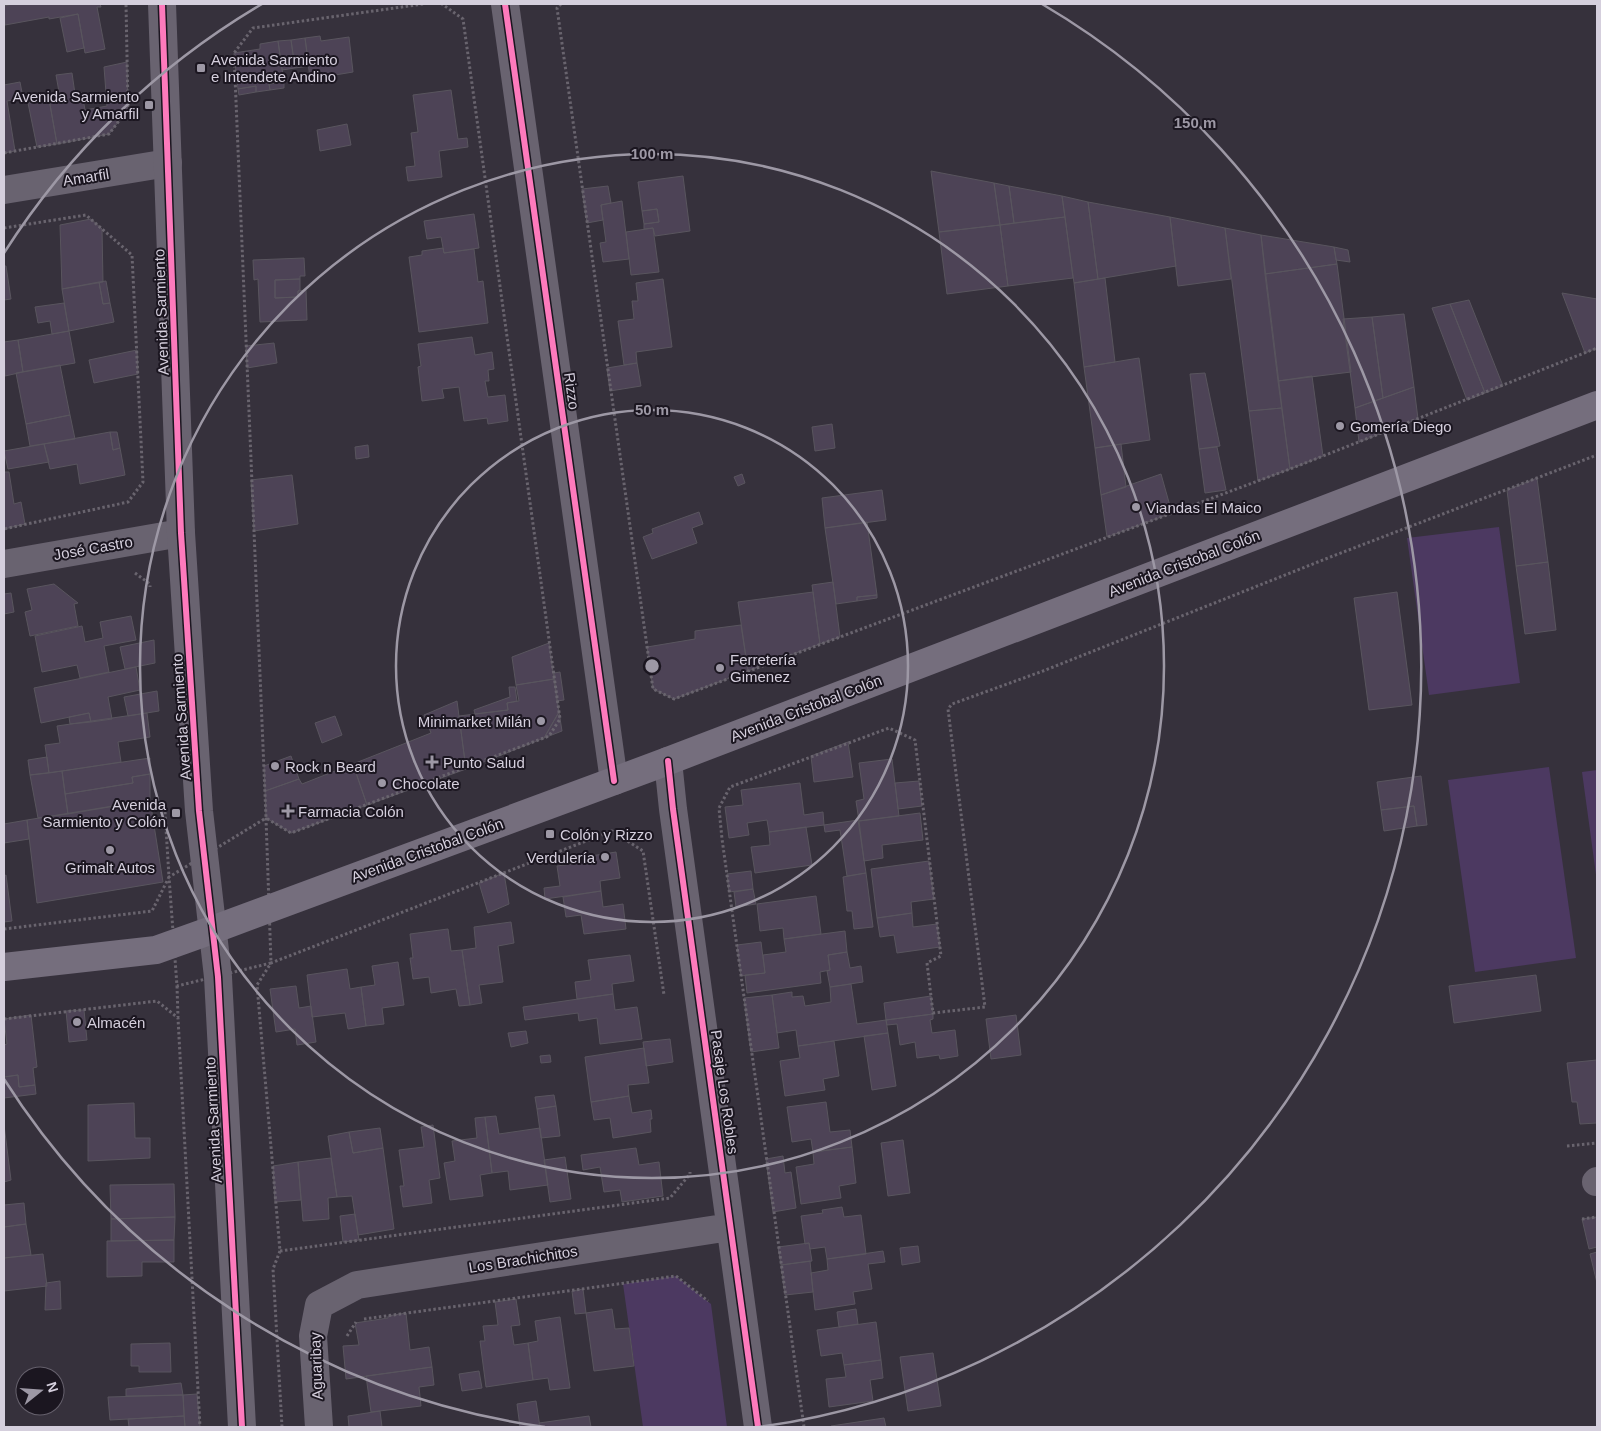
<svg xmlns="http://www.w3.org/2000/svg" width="1601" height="1431" viewBox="0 0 1601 1431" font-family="Helvetica,sans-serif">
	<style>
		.green { fill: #4c3961 }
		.building { fill: #4d4356; stroke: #59555e }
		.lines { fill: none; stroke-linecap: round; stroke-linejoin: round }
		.path { stroke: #69646e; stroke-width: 3; stroke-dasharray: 2.5 2.5; stroke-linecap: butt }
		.minor { stroke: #696370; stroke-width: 28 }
		.tertiary { stroke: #696370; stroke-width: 28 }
		.secondary { stroke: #756e7d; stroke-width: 28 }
		.cycleway-casing { stroke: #1b1620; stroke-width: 9 }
		.cycleway { stroke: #fd7abc; stroke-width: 6 }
		.ring { fill: none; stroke: #9d98a5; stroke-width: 2.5 }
		.poi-dot { fill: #9d98a5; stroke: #1b1620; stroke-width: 2 }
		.labels { text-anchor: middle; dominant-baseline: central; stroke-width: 4; stroke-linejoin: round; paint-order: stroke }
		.poi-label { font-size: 15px; fill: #d5cfdd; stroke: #1b1620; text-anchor: start }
		.street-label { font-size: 15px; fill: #d5cfdd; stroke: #1b1620 }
		.centre { fill: #9d98a5; stroke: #1b1620; stroke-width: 2.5 }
		.ring-label { font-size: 15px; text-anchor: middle; font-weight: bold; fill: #9d98a5; stroke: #1b1620; stroke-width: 4; stroke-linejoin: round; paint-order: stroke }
	</style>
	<rect width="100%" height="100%" fill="#36313c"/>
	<path class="green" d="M1499 527 1520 683 1429 695 1407 538Z
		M1549 767 1576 958 1475 972 1448 780Z
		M1597 770V882L1582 772Z
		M676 1276 711 1304 727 1427H643L623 1284Z"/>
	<path class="building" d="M12 4H100L101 7H97L105 49 85 53 78 14 49 19V17L5 25 4 6Z
		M78 14 84 48 67 52 60 18Z
		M320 36 321 41 349 37 353 72 335 75V80L323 82 322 77 310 78 305 38Z
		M305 38 309 66 295 68 291 40Z
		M291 40 295 68 282 70 278 41Z
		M278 41 284 82 269 84 270 90 256 92V86L238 89 234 53 260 49V44Z
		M127 62 128 109 109 134 57 144 49 99 56 97 55 93 59 92 56 75 72 73 75 94 82 93 85 110 107 106 104 67Z
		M322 77 323 82 311 84 310 78Z
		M20 82 23 98 7 101 15 151 4 153V85Z
		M284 82V88L270 90 269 84Z
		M256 86V92L239 95 238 89Z
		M451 90 458 139 467 138 468 147 439 151 442 177 408 181 406 167 415 166 411 133 418 132 413 95Z
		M49 99 57 144 37 147 28 103Z
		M347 124 351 145 320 151 317 130Z
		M931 171 994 183 1000 225 939 232Z
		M683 176 690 231 655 236 653 228 644 229V224L659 222 657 209 642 211 638 182Z
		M994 183 1009 186 1014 223 1000 225Z
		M608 186 611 203 601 205 603 220 587 223 582 189Z
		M1009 186 1062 196 1065 217 1014 223Z
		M1062 196 1088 202 1098 279 1074 283Z
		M622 201 629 259 603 262 600 243 606 242 601 205Z
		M1088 202 1170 217 1176 266 1098 279Z
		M657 209 659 222 644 224 642 211Z
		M474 214 479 248 444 253 441 237 427 239 424 221Z
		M1065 217 1073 278 1008 286 1000 225Z
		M1170 217 1225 228 1231 279 1178 286Z
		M91 219 102 229 103 282 62 289 60 225Z
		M1000 225 1008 286 947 294 939 232Z
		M653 228 659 272 631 275 626 232Z
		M1225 228 1261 235 1282 408 1249 411Z
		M1261 235 1334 247 1337 264 1265 274Z
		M1334 247 1348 250 1350 262 1336 260Z
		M443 248 444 253 474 249 478 282 483 281 488 323 419 332 409 257 422 255V251Z
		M304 258 305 276H300V279L275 280V298L298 297V291L306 290 307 320 260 322 258 279 254 280 253 260Z
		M1337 264 1351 372 1278 381 1265 274Z
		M4 266H6L11 299 4 300Z
		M1105 278 1115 362 1084 367 1074 283Z
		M300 279V290L298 291V297L275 298V280Z
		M663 279 672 347 636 352 637 363 624 365 618 321 634 319 632 301H638L636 283Z
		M106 281 110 303 103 304 99 282Z
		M99 282 103 304 110 303 114 322 69 331 62 289Z
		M1562 293 1597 299V348L1585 353Z
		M1469 300 1503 386 1485 393 1450 304Z
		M64 303 69 331 52 334 50 321 38 323 35 307Z
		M1450 304 1485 393 1467 400 1432 308Z
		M1404 314 1414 387 1383 398 1372 317Z
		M1372 317 1383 398 1355 408 1343 319Z
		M69 331 75 363 23 372 18 340Z
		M472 337 475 355 492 352 494 369 488 370 489 381H485L488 397 505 395 508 421 488 424 487 418 464 421 459 387 442 389 444 398 422 401 418 367 421 366 418 344Z
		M18 340 23 372 5 376 4 342Z
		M274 343 277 363 247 368 246 346Z
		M137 350 138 374 94 383 89 360Z
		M1139 358 1150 440 1095 448 1084 367Z
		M637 363 641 386 610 391 607 368Z
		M60 365 70 415 26 424 16 373Z
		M1205 373 1220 446 1199 449 1190 374Z
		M1312 376 1323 456 1290 469 1278 381Z
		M1414 387 1418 419 1359 442 1355 408Z
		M1282 408 1290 469 1258 481 1249 411Z
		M70 415 75 439 30 446 26 424Z
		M832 424 835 448 815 451 812 427Z
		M110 432H117L120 448 113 450Z
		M110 432 113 450 120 448 125 475 80 484 77 464 50 469 44 444Z
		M44 444 49 462 8 469 4 451Z
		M1121 444 1126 487 1101 495 1095 448Z
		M368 445 369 457 356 459 355 447Z
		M1217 447 1226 490 1205 493 1199 449Z
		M4 472H9L14 504 21 502 25 524 4 529Z
		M742 474 745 483 738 486 734 477Z
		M1161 474 1172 513 1107 537 1101 495Z
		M292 475 298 524 254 531 251 480Z
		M1537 478 1548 562 1516 566 1507 490Z
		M882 490 886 520 825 528 822 498Z
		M699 512 703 524 692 528 697 543 652 559 643 537 653 533 652 529Z
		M867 522 877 595 857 597V601L836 604 825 528Z
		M1548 562 1556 630 1525 634 1516 566Z
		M833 582 840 637 820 644 812 585Z
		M54 584 78 603 74 604 78 626 30 636 25 612 32 610 27 589Z
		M813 592 820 644 748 671 738 602Z
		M1397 592 1412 705 1369 710 1354 598Z
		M11 593 14 612 4 614V594Z
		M877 595V598L857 601V597Z
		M131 616 136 640 104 646 109 672 80 678 77 665 42 672 35 636 82 626 85 642 103 638 100 622Z
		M741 625 748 671 674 699 653 689 647 647 695 639V631Z
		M154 640 155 663 125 669 120 647Z
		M549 643 554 679 516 685 512 657Z
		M136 667 140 690 108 697 112 719 91 722 89 713 41 723 34 688Z
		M560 672 564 700 557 701 554 673Z
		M554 679 559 712 544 738 466 769 459 716 508 710 507 703 519 701 516 685Z
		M509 687H515L517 701 507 703 508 710 475 714 474 710 510 697Z
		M157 691 159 711 128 716 124 697Z
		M457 701 466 769 367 805 353 764 431 733 424 715Z
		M559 712 562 731 544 738Z
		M89 713 91 722 70 724 69 717Z
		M147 713 150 737 118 742 121 762 49 773 45 745 60 743 57 726Z
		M335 716 342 735 322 743 315 723Z
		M848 742 853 777 814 782 811 756Z
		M291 756 299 779 265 791 264 766Z
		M47 757 49 773 30 775 28 760Z
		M150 758V774L132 777 133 783 65 794 62 771Z
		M892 759 899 816 859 821 856 801 864 799 859 763Z
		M353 764 367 805 291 833 266 818 265 791 299 779 302 784Z
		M62 771 68 814 38 818 30 775Z
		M150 774V800L68 814 65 794 133 783 132 777Z
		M1421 776 1427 825 1417 826 1414 806 1381 810 1377 782Z
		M919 781 922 806 898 809 895 783Z
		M800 783 804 815 823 812 824 825 769 832 767 820 747 823 749 835 729 838 725 807 743 805 741 790Z
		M150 800 163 882 37 903 27 820Z
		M1414 806 1417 826 1384 831 1381 810Z
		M920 813 923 840 882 845 883 858 864 861 859 821Z
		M27 820 29 839 4 843V824Z
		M858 820 866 873 847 876 840 830 825 832 824 825Z
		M806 827 812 865 755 873 751 847 770 845 769 832Z
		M616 852 620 878 600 881 601 891 545 899 544 888 560 886 557 866 592 861 591 856Z
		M929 861 934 899 911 902 912 913 877 918 871 869Z
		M751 871 753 889 729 892 727 874Z
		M504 873 509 904 488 913 479 883Z
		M866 873 873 927 854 929 852 911H847L843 877Z
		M6 875 12 921 4 922V876Z
		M753 889 756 904 736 907 734 892Z
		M601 891 603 907 623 904 626 929 584 934 581 915 566 917 563 897Z
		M816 896 821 934 784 939 783 928 760 931 757 904Z
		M912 913 913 927 937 924 940 947 897 953 894 935 880 937 877 918Z
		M511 922 514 943 498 946 503 982 479 985 482 1003 470 1005 462 950 476 948 474 927Z
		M448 929 451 951 462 950 470 1005 459 1006 456 989 431 993 429 977 413 979 410 958H413L410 934Z
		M845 931 847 952 828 955 830 970 820 972 821 983 747 993 745 975 765 973 763 955 786 952 784 939Z
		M761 942 765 973 741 976 737 945Z
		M847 952 850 968 861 966 863 982 830 987 827 971 830 970 828 955Z
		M630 955 634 981 612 984 613 994 577 999 575 982 591 980 588 960Z
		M398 962 404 1005 382 1008 384 1024 366 1026 361 987 375 985 372 966Z
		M347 969 350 989 361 987 366 1026 348 1029 345 1013 312 1017 307 975Z
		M1536 975 1541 1011 1454 1023 1449 986Z
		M851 984 857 1024 886 1020 888 1033 798 1046 796 1030 777 1033 772 995 792 992V997L803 996 805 1006 831 1002 830 987Z
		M296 986 299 1008 311 1006 316 1042 297 1045 295 1029 276 1032 270 989Z
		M613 994 615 1010 637 1007 642 1039 600 1044 597 1018 579 1021 578 1013 525 1020 523 1007Z
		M772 995 779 1048 751 1052 744 998Z
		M931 996 933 1014 886 1020 884 1003Z
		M84 1010 87 1040 69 1042 66 1011Z
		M933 1014V1019L930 1020 932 1033 955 1030 958 1056 940 1059 939 1055 917 1058 915 1042 900 1045 897 1024 887 1025 886 1020Z
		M31 1015 37 1067 33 1068 35 1085 19 1087 18 1075 4 1077V1045L7 1044 4 1019Z
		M1016 1015 1021 1055 991 1059 986 1019Z
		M526 1031 528 1043 511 1047 508 1033Z
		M888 1033 896 1086 872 1090 864 1036Z
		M670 1039 673 1062 646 1066 643 1042Z
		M834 1041 839 1076 823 1079 825 1090 785 1096 780 1061 800 1058 798 1046Z
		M644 1048 649 1083 628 1085 629 1096 591 1102 585 1057Z
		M550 1055 551 1062 541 1063 540 1056Z
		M1597 1060V1123L1580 1124 1577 1102H1572L1567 1063Z
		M18 1075 19 1087 35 1085 36 1094 4 1098V1077Z
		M554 1095 556 1106 537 1109 535 1097Z
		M629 1096 632 1113 651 1110 652 1119H650L651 1132 613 1138 610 1118 594 1120 591 1102Z
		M826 1102 830 1132 850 1130 852 1147 813 1152 811 1139 792 1142 787 1107Z
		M134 1103 135 1138H150V1158L88 1161V1105Z
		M556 1106 560 1136 541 1138 537 1109Z
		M496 1116 499 1134 540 1128 548 1185 510 1190 508 1171 492 1173 485 1117Z
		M485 1117 492 1173 480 1175 483 1196 450 1200 444 1163 455 1161 452 1141 477 1138 475 1118Z
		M4 1125 11 1180 4 1182Z
		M433 1125 440 1178 429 1180 432 1203 403 1207 400 1186H404L399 1150 424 1147 421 1127Z
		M380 1128 383 1148 353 1153 349 1132Z
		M349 1132 353 1153 383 1148 394 1229 358 1235 352 1196 337 1197 328 1136Z
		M903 1140 910 1193 888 1196 881 1143Z
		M852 1147 856 1183 839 1186 841 1198 801 1204 796 1167 814 1164 813 1152Z
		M636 1148 639 1165 659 1162 663 1196 622 1202 620 1190 604 1192 600 1167 583 1170 581 1155Z
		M783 1156 785 1173 791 1172 796 1208 773 1212 766 1159Z
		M565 1157 571 1199 550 1202 544 1160Z
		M331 1158 337 1197 328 1198 329 1219 303 1221 298 1162Z
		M298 1162 301 1200 275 1202 273 1166Z
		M174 1184 175 1217 111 1219 110 1185Z
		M24 1203 26 1224 4 1227V1205Z
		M842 1207 844 1217 861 1215 866 1254 827 1259 825 1247 810 1249 809 1243 805 1244 801 1216 823 1213 822 1210Z
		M355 1214 359 1240 343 1242 340 1216Z
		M175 1217 174 1240 111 1241V1219Z
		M1597 1217V1247L1589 1249 1582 1219Z
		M26 1224 31 1255 4 1258V1227Z
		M174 1240V1262H142V1276L107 1277V1241Z
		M809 1243 812 1261 781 1265 778 1247Z
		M918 1246 920 1262 902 1265 900 1248Z
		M883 1251 885 1262 868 1264 872 1289 853 1292 855 1304 815 1310 811 1273 828 1270 827 1259Z
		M1597 1252V1283L1590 1254Z
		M43 1254 47 1286 4 1291V1258Z
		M810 1261 813 1292 785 1295 781 1265Z
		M60 1281 61 1309 45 1310 46 1283Z
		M583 1289 586 1313 575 1314 572 1291Z
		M516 1299 520 1325 511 1326 514 1345 528 1343 533 1380 486 1387 480 1341H485L483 1326 498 1325 495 1302Z
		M612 1309 615 1329 629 1328 634 1366 594 1371 586 1313Z
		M856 1309 858 1324 839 1327 837 1312Z
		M406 1313 410 1350 429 1347 432 1367 346 1379 343 1346 359 1345 355 1323 388 1318V1316Z
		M560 1317 570 1388 550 1390 548 1378 533 1380 528 1343 538 1341 535 1321Z
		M876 1322 881 1360 844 1365 842 1353 821 1356 817 1330Z
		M170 1343 171 1372H139V1366H131V1344Z
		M933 1353 941 1406 908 1411 900 1357Z
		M881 1360 883 1378 870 1380 873 1401 829 1407 826 1379 846 1377 844 1365Z
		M432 1367 434 1385 419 1387 421 1406 371 1412 366 1376Z
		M479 1371 482 1388 462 1391 459 1374Z
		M181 1383 183 1395 126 1396V1389Z
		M197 1394 200 1427H185L183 1395Z
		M183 1395 184 1416 110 1420 108 1397Z
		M536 1401 540 1427H520L517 1404Z
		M380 1411 382 1427H349L348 1416Z
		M184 1416 185 1427H129L128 1419Z
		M589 1416 591 1427H540L539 1423Z
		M884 1418 886 1427H832L831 1426Z"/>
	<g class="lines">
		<path class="path" d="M423 4 253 28 234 53 266 818 291 833 549 736 560 719 463 19 442 4
			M561 4 557 8 653 689 674 699 1290 469 1597 348
			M4 153 109 134 128 109 126 4
			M4 228 86 215 132 255 143 482 128 502 4 529
			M135 573 150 584V587
			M266 818 271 963 177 986 169 877Z
			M4 929 152 911 169 877 165 812
			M177 986 178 1017
			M4 1019 157 1001 178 1018 200 1427
			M1567 1146 1597 1143
			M1582 1219 1597 1217
			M280 1251 670 1198 690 1174V1172
			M364 1319 676 1276 708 1301
			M347 1336 356 1322
			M282 1427 273 1269 280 1251 257 985 271 963 612 831 643 851 664 995
			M804 1427 722 839 719 808 730 787 889 728 915 740 941 956 927 963 933 1013 985 1007 948 709 952 704 1043 671 1333 556 1597 455"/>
		<path class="minor" d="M505 4 614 781
			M4 190 168 163
			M4 564 181 533
			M668 761 673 809 758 1427
			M1596 1182 1597 1181
			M319 1427 313 1336 319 1305 357 1285 730 1227"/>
		<path class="tertiary" d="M162 4 181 533 199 811 218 977 242 1427"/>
		<path class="secondary" d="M4 967 156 950 212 930 668 761 1597 405"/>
		<g class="cycleway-casing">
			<path id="cycleway" d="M162 4 181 533 199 811 218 977 242 1427
				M505 4 614 781
				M668 761 673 809 758 1427"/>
		</g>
		<use href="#cycleway" class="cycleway"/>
	</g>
	<g class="ring">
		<circle cx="652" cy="666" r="256"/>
		<circle cx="652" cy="666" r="512"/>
		<path d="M545 1427A768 768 0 0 1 4 1079M4 253A768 768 0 0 1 262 4M1042 4A768 768 0 0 1 759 1427"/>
	</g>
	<g class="poi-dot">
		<rect x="196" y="63" width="10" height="10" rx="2.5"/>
		<rect x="144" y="100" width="10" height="10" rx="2.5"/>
		<circle cx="1340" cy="426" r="5"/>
		<circle cx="1136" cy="507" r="5"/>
		<circle cx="720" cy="668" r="5"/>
		<circle cx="541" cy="721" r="5"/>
		<path d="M429.5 754.5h5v5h5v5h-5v5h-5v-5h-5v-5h5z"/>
		<circle cx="275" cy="766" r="5"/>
		<circle cx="382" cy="783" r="5"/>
		<path d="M285.5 803.5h5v5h5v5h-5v5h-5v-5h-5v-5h5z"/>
		<rect x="171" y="808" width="10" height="10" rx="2.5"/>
		<rect x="545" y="829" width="10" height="10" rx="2.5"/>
		<circle cx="110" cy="850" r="5"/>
		<circle cx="605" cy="857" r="5"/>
		<circle cx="77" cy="1022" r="5"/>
	</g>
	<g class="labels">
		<g class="poi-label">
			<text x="211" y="59">Avenida Sarmiento<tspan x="211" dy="17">e Intendete Andino</tspan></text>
			<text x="139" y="96" text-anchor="end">Avenida Sarmiento<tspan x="139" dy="17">y Amarfil</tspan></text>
			<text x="1350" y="426">Gomería Diego</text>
			<text x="1146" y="507">Viandas El Maico</text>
			<text x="730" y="659">Ferretería<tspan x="730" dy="17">Gimenez</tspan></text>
			<text x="531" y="721" text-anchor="end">Minimarket Milán</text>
			<text x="443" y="762">Punto Salud</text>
			<text x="285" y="766">Rock n Beard</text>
			<text x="392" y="783">Chocolate</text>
			<text x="166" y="804" text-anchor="end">Avenida<tspan x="166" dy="17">Sarmiento y Colón</tspan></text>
			<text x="298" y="811">Farmacia Colón</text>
			<text x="560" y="834">Colón y Rizzo</text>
			<text x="595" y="857" text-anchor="end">Verdulería</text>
			<text x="110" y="867" text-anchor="middle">Grimalt Autos</text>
			<text x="87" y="1022">Almacén</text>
		</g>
		<g class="street-label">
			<text transform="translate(86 177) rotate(-9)">Amarfil</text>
			<text transform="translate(161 312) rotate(-92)">Avenida Sarmiento</text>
			<text transform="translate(572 391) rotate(82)">Rizzo</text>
			<text transform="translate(93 548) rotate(-10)">José Castro</text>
			<text transform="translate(1184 563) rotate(-21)">Avenida Cristobal Colón</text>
			<text transform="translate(806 708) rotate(-21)">Avenida Cristobal Colón</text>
			<text transform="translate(181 717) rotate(-94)">Avenida Sarmiento</text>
			<text transform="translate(427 850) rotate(-20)">Avenida Cristobal Colón</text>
			<text transform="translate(725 1092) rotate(82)">Pasaje Los Robles</text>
			<text transform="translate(213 1120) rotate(-93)">Avenida Sarmiento</text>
			<text transform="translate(523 1259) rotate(-9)">Los Brachichitos</text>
			<text transform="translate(316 1366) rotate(-92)">Aguaribay</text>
		</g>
	</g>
	<circle cx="652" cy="666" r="8" class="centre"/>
	<g class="ring-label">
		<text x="1195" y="128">150 m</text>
		<text x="652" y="159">100 m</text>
		<text x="652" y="415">50 m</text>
	</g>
	<rect width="1601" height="1431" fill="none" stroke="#d5cfdd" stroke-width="10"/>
	<g transform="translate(40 1391) rotate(73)"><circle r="24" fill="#1b1620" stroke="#65606c"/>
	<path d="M0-4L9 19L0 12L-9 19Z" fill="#9d98a5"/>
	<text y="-8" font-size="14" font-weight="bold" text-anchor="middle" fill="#d5cfdd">N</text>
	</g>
</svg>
